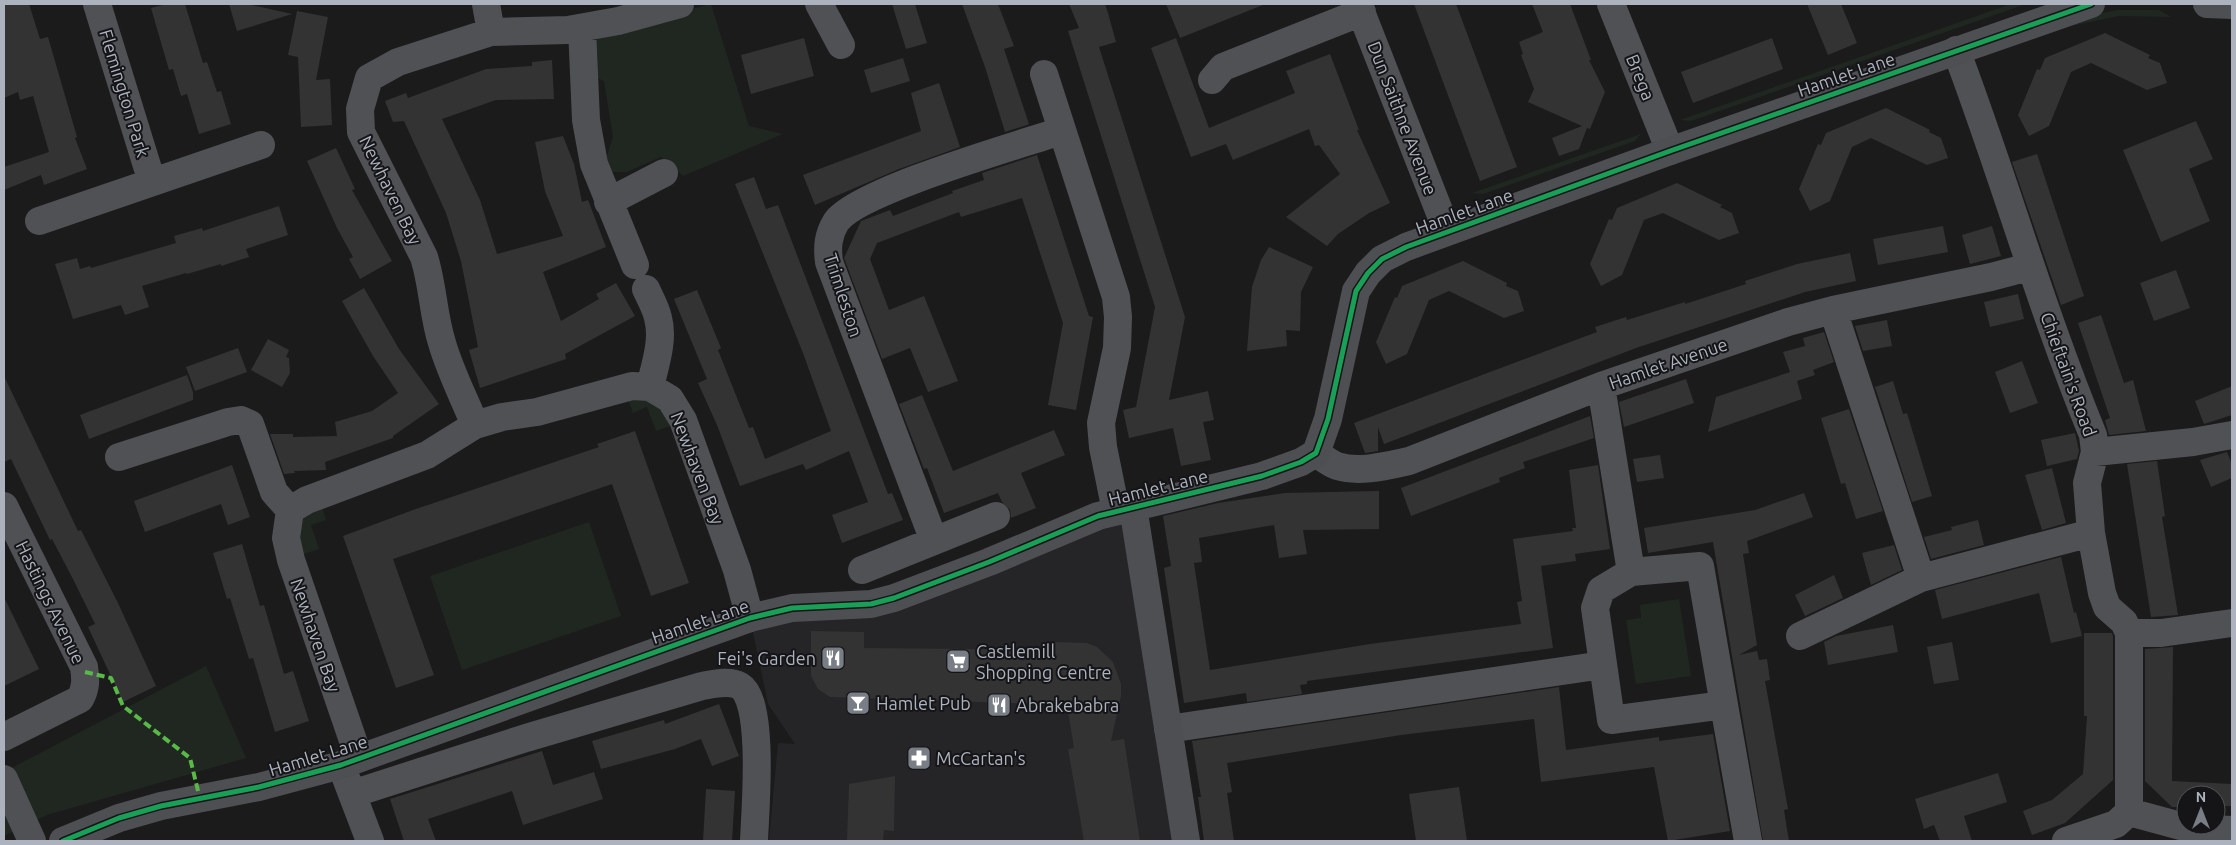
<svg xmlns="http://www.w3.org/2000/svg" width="2236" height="845" viewBox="0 0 2236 845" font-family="Ubuntu,sans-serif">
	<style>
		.built { fill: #252528 }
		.green { fill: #1f2720 }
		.building { fill: #333334 }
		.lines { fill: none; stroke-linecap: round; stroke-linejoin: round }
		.street { stroke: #505155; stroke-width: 28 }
		.secondary { stroke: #4e4f53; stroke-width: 28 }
		.quiet { stroke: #58b947; stroke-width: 4; stroke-dasharray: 8 4; stroke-linecap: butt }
		.cycleway-casing { stroke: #151518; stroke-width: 8 }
		.cycleway { stroke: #1a9f57; stroke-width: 5 }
		.labels { text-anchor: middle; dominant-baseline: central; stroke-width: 4; stroke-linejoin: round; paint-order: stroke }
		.street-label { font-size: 18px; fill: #acb2be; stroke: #151518 }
		.poi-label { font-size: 18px; fill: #acb2be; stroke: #151518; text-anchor: start }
	</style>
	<rect width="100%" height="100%" fill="#1b1b1c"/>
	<path class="built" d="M1133 507 1186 841H769L778 743 795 744 768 704 750 618 843 607Z"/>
	<path class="green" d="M711 4 749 126 783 134 683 176 661 157 627 172H612L606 159 613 137 604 81 595 77 593 46 601 32Z
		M2011 4H2026L1691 121 1680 120Z
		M2117 10H2159L2171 17 2119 16 2071 26 1984 56C2018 31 2077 18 2117 10Z
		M1641 134 1635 141 1483 194 1472 193Z
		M626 394 656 397 673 425 656 431 647 407 633 413Z
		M320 501 326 520 311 525 319 549 301 555 298 522Z
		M589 522 621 616 462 670 430 576Z
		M1679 599 1691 676 1636 684 1626 620 1641 618 1640 605Z
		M206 666 246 758 47 815 4 836V772Z"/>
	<path class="building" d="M4 4H29L40 39 48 37 77 137 75 138 87 169 44 185 41 175 4 190V167L49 152 33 96 20 100 18 92 4 98Z
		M166 4H185L203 63 207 62 217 92 221 91 231 124 199 134 187 94 181 96 173 69 169 70 151 8Z
		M229 4H247L292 14 237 31Z
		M892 4H915L927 43 906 49Z
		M962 4H998L1014 46 1004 49 1029 124 1027 125 1005 132 985 67Z
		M1069 4H1105L1108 13 1116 42 1099 47 1185 317 1169 400 1208 391 1214 420 1203 422 1211 460 1181 466 1173 428 1129 438 1123 410 1136 407 1155 307 1068 31 1079 28Z
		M1166 4H1263V5L1180 38Z
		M1414 4H1456L1517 167 1480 181Z
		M1532 4H1570L1591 60H1589L1605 92 1590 129 1587 128 1579 149 1559 156 1552 138 1582 126 1528 102 1534 89 1521 55 1523 54 1519 42 1543 32Z
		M1807 4H1841L1857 43 1828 55Z
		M297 11 328 17 316 80 330 79 332 125 301 127 298 57 288 55Z
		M2105 33 2150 55 2148 58 2160 63 2167 83 2147 90 2091 63 2071 72 2049 126 2029 136 2018 115 2037 69 2040 70 2045 58Z
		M804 38 814 76 751 94 741 55Z
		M1176 38 1209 128 1295 93 1286 71 1330 54 1359 130H1357L1390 203 1369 213 1338 234 1327 246 1286 217 1340 174 1319 145 1315 146 1309 129 1233 160 1226 144 1191 157 1151 48Z
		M1772 38 1783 69 1693 103 1681 72Z
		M903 58 910 81 871 93 864 70Z
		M552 60 554 99 496 100 442 119 480 200 497 254 563 236 545 191 535 142 563 136 574 164 582 202 588 200 606 247 543 272 561 321 599 299 596 294 616 283 635 316 565 354 566 359 480 388 469 350 478 347 461 261 446 213 404 121 393 122 385 101 406 93 408 98 486 69 532 66V62Z
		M939 83 960 147 899 169 815 205 803 175 921 131 911 93Z
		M1886 108 1930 130 1929 132 1941 138 1948 158 1927 165 1871 138 1852 147 1830 201 1810 211 1799 189 1818 144 1821 145 1826 133Z
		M2196 121 2213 159 2189 169 2210 221 2161 242 2123 150Z
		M336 148 355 189 352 190 392 261 360 279 349 259 353 257 337 228 307 161Z
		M2037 154 2084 296 2061 305 2012 162Z
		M1037 155 1089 316 1093 317 1076 410 1048 405 1063 323 1022 198 961 217 959 212 877 243 870 259 889 310 924 296 958 381 928 392 910 348 882 359 844 258 861 221 890 210 893 216 953 193 952 191 984 180 982 173Z
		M754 177 766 209 778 205 888 494 892 493 903 520 842 543 832 515 868 502 849 451 806 470 803 464 740 486 717 425 698 383 707 379 674 299 697 290 721 348 718 350 749 428 753 427 765 459 831 431 803 353 735 184Z
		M1677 183 1722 205 1720 207 1732 213 1739 233 1719 240 1663 213 1644 220 1622 275 1601 286 1590 264 1609 219 1612 220 1617 208Z
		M279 206 288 235 246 249 249 257 221 266V264L187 274 186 273 142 286 149 307 125 315 121 305 73 319 55 264 77 258 80 269 90 266 91 268 176 243 174 236 202 228 203 231Z
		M1943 226 1948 252 1878 265 1873 239Z
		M1992 226 2001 256 1970 264 1962 235Z
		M1269 247 1313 267 1301 292 1300 331 1286 330 1287 346 1247 351 1252 287 1261 260Z
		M1850 253 1856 281 1805 292 1636 348 1384 444 1378 427V451L1365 453 1354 423 1597 332 1595 327 1626 317 1627 320 1685 302V304L1746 284 1745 281 1797 264Z
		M1463 261 1507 283 1506 286 1518 291 1524 311 1504 318 1449 291 1429 300 1407 354 1386 364 1376 342 1395 297 1397 298 1402 286Z
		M2176 270 2190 308 2154 321 2140 283Z
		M364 288 399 349 439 404 393 436V438L325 462 326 470 294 471 295 473 284 474 270 434H293V437L337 436 335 422 372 411 398 393 373 356 342 301Z
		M2018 294 2024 319 1990 327 1984 302Z
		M2101 315 2124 383 2133 380 2146 431 2109 435 2105 420 2110 418 2078 323Z
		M1887 320 1892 346 1863 351 1855 326Z
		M1824 332 1834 362 1813 370 1815 375 1797 381 1802 399 1708 432 1716 397 1790 372 1783 352 1805 346 1803 338Z
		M268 339 289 350 286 357 289 358 290 373 282 387 251 370Z
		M238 348 247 372 195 391 186 367Z
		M2022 361 2038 403 2010 413 1995 372Z
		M187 375 193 392V400L89 439 80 415Z
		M4 376 78 531 81 530 118 603 156 686 123 702 88 627 95 624 73 579 52 539 50 540 11 459 4 462Z
		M1686 379 1694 403 1624 427 1619 402Z
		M1893 381 1903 414 1907 413 1932 496 1912 502 1875 387Z
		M2232 386V415L2204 424 2195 401Z
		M922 395 953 471 1054 430 1065 455 1021 473 1036 508 1011 518 1010 510 1002 502 998 493 944 513 927 468 924 469 899 404Z
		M1849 409 1883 511 1856 519 1845 483 1841 484 1821 418Z
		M1590 416 1594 438 1523 462 1525 468 1499 478 1500 482 1411 516 1401 488Z
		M635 431 689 583 651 596 612 484 393 559 434 675 396 688 343 536 413 510 599 447 597 444Z
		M2075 433 2079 451 2077 459 2047 466 2041 440Z
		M2227 452 2232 464V478L2211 487 2200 460Z
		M1660 455 1664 478 1637 482 1633 459Z
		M2157 461 2165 516 2162 517 2178 615 2151 617 2127 464Z
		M232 465 250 517 228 525 221 504 145 532 134 501Z
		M1598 465 1610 549 1575 554 1576 561 1541 566 1553 648 1307 681V684L1300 685 1302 694 1247 702 1246 693 1184 703 1164 568 1171 566 1163 516 1218 503 1285 493 1379 491V529L1303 530 1307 554 1279 558 1274 525 1199 538 1202 562 1194 563 1210 670 1370 644 1521 624 1517 602 1522 601 1513 539 1573 531 1572 528H1576L1569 470Z
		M2052 468 2066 523 2042 530 2025 475Z
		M1804 493 1813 517 1747 541 1749 553 1743 554 1757 645 1739 655 1757 651 1759 660 1767 659 1770 680 1765 681 1788 809 1784 810 1789 841H1763L1713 542 1648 553 1644 528 1755 510Z
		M1978 520 1984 545 1931 559 1924 537 1952 530 1951 527Z
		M242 544 260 606 264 605 284 674 293 671 309 721 275 732 253 658 249 659 230 598 227 599 213 553Z
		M1894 545 1902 570 1871 585 1862 553Z
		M2061 557 2074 613 2076 612 2082 636 2051 643 2039 593 1942 619 1935 590Z
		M1834 575 1843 598 1805 616 1795 595Z
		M4 597 39 669 4 686Z
		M1893 625 1898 652 1828 665 1824 642 1836 636Z
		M811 631 864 632V648L1054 650V642L1087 643 1097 647 1113 662 1121 684V696L1111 741 1124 739 1140 841H1084L1068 749 1074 748 1067 705 830 697 818 689 811 676Z
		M2084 633H2112L2113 636V780L2065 823 2032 835 2023 811 2052 800 2083 774 2087 716H2084Z
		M1952 642 1959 680 1934 684 1927 647Z
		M2173 647 2172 781 2232 784V806H2216V795H2186V807H2172L2145 781V649Z
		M1559 687 1566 750 1659 737V741L1713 734 1730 831 1668 841 1654 767 1541 782 1534 719 1401 735 1227 763 1232 792 1227 793 1234 841H1204L1198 797H1201L1192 741Z
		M719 704 739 756 712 766 701 739 675 749 601 769 592 741 664 720 665 724Z
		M542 751 553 785 594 772 603 799 523 825 512 791 428 819 436 841H404L390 799Z
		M1998 773 2007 802 1964 816 1972 841H1940L1934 825 1924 829 1915 799Z
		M895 776 894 831 884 830 883 841H847L849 784Z
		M1459 787 1467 841H1416L1409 794Z
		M706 789 735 791 732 841H703Z"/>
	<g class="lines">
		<path class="street" d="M97 4 152 182
			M486 4 491 32
			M819 4 841 45
			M1358 4 1447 231
			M1611 4 1670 151
			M582 28 586 120 594 164 635 265
			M1956 50C2004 177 2041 309 2093 435L2095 452 2087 483 2091 533 2102 593 2107 607 2124 622 2129 633V812L2116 824 2066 841
			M1044 74 1116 297 1118 317 1117 348 1101 423 1103 447 1116 511
			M1212 80 1223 67 1362 12
			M608 202 664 173
			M39 221 261 145
			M646 289C650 298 656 308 658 318 664 340 655 365 650 387
			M1833 310 1921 578
			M1601 386 1631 572 1601 590 1595 608 1611 720 1724 705 1700 566 1631 572
			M475 425C464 398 450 371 442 343 433 315 433 285 424 257L361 132 360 109 369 78 398 62 491 32 568 30 618 21 680 4
			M2095 452 2193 442 2232 435
			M1316 453C1322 457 1329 463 1337 466 1359 473 1386 466 1409 461L1601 386 1788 322 1833 310 1991 277 2029 267
			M119 457 228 422 241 420 250 424 274 492 290 510
			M4 506 84 667C86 680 86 688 80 699L4 737
			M934 541 829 262C827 247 828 235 836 222 857 191 1019 145 1061 131
			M862 570 996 516
			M2129 633H2161L2232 623
			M1800 636 1921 578 2091 533
			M1724 705 1748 841
			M1168 729 1603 665
			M359 758 291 560 286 538 290 510 307 500 427 455 475 425 502 417 537 412 632 386 650 387 670 399 683 420 737 570 750 618
			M346 778 370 841
			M4 779 32 841
			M352 794 526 738 702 686C714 684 729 680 740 686 765 701 755 813 754 841
			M2129 812 2188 828 2232 830"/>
		<path class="secondary" d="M2207 4 2232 5
			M1133 507 1186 841
			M63 841 119 818 161 806 259 787 341 765 750 618 792 608 871 604 894 598 989 562 1098 516 1262 476 1301 462 1316 453 1328 419 1356 291 1368 273 1382 259 1406 247 1670 151 2091 4"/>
		<path class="quiet" d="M85 672 111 678 123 706 190 758 200 799"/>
		<g class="cycleway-casing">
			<path id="cycleway" d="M63 841 119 818 161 806 259 787 341 765 750 618 792 608 871 604 894 598 989 562 1098 516 1262 476 1301 462 1316 453 1328 419 1356 291 1368 273 1382 259 1406 247 1670 151 2091 4"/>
		</g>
		<use href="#cycleway" class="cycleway"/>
	</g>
	<defs>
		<g id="restaurant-square" transform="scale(1.25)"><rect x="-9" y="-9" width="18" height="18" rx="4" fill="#797d85" stroke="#151518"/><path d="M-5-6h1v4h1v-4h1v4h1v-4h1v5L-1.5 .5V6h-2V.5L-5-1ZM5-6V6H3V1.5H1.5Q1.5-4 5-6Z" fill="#fff"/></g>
		<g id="supermarket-square" transform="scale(1.25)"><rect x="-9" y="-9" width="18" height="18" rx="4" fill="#797d85" stroke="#151518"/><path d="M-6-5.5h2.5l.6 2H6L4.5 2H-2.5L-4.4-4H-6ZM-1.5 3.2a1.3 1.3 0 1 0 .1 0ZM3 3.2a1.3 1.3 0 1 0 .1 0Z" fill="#fff"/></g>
		<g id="bar-square" transform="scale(1.25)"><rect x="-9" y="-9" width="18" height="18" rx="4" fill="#797d85" stroke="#151518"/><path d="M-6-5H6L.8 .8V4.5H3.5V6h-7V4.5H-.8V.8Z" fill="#fff"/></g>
		<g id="pharmacy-square" transform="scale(1.25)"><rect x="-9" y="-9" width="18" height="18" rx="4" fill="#797d85" stroke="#151518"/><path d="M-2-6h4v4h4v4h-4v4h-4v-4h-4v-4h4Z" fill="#fff"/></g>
	</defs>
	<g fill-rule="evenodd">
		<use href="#restaurant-square" x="833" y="658"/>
		<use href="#supermarket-square" x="958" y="661"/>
		<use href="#bar-square" x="858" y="703"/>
		<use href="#restaurant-square" x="999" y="705"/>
		<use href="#pharmacy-square" x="919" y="758"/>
	</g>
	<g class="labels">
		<g class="street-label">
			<text transform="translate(1846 74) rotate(-19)">Hamlet Lane</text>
			<text transform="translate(1641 77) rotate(68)">Brega</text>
			<text transform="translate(125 93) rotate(73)">Flemington Park</text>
			<text transform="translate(1403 118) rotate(69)">Dun Saithne Avenue</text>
			<text transform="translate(391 190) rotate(64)">Newhaven Bay</text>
			<text transform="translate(1464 211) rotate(-20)">Hamlet Lane</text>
			<text transform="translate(844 295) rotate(72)">Trimleston</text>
			<text transform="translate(1668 363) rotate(-19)">Hamlet Avenue</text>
			<text transform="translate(2069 374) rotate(70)">Chieftain's Road</text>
			<text transform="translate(698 468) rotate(69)">Newhaven Bay</text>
			<text transform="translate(1158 487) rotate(-14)">Hamlet Lane</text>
			<text transform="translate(51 602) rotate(64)">Hastings Avenue</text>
			<text transform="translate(700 621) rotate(-19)">Hamlet Lane</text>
			<text transform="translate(316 635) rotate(71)">Newhaven Bay</text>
			<text transform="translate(318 755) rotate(-17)">Hamlet Lane</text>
		</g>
		<g class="poi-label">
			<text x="976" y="651">Castlemill<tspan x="976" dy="21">Shopping Centre</tspan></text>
			<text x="816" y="658" text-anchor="end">Fei's Garden</text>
			<text x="876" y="703">Hamlet Pub</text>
			<text x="1016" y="705">Abrakebabra</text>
			<text x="936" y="758">McCartan's</text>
		</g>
	</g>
	<rect width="2236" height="845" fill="none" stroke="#acb2be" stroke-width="10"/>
	<g transform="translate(2201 810)"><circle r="24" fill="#151518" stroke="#51545a"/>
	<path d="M0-4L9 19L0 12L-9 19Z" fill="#797d85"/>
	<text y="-8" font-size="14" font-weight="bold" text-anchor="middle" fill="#acb2be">N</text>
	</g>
</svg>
